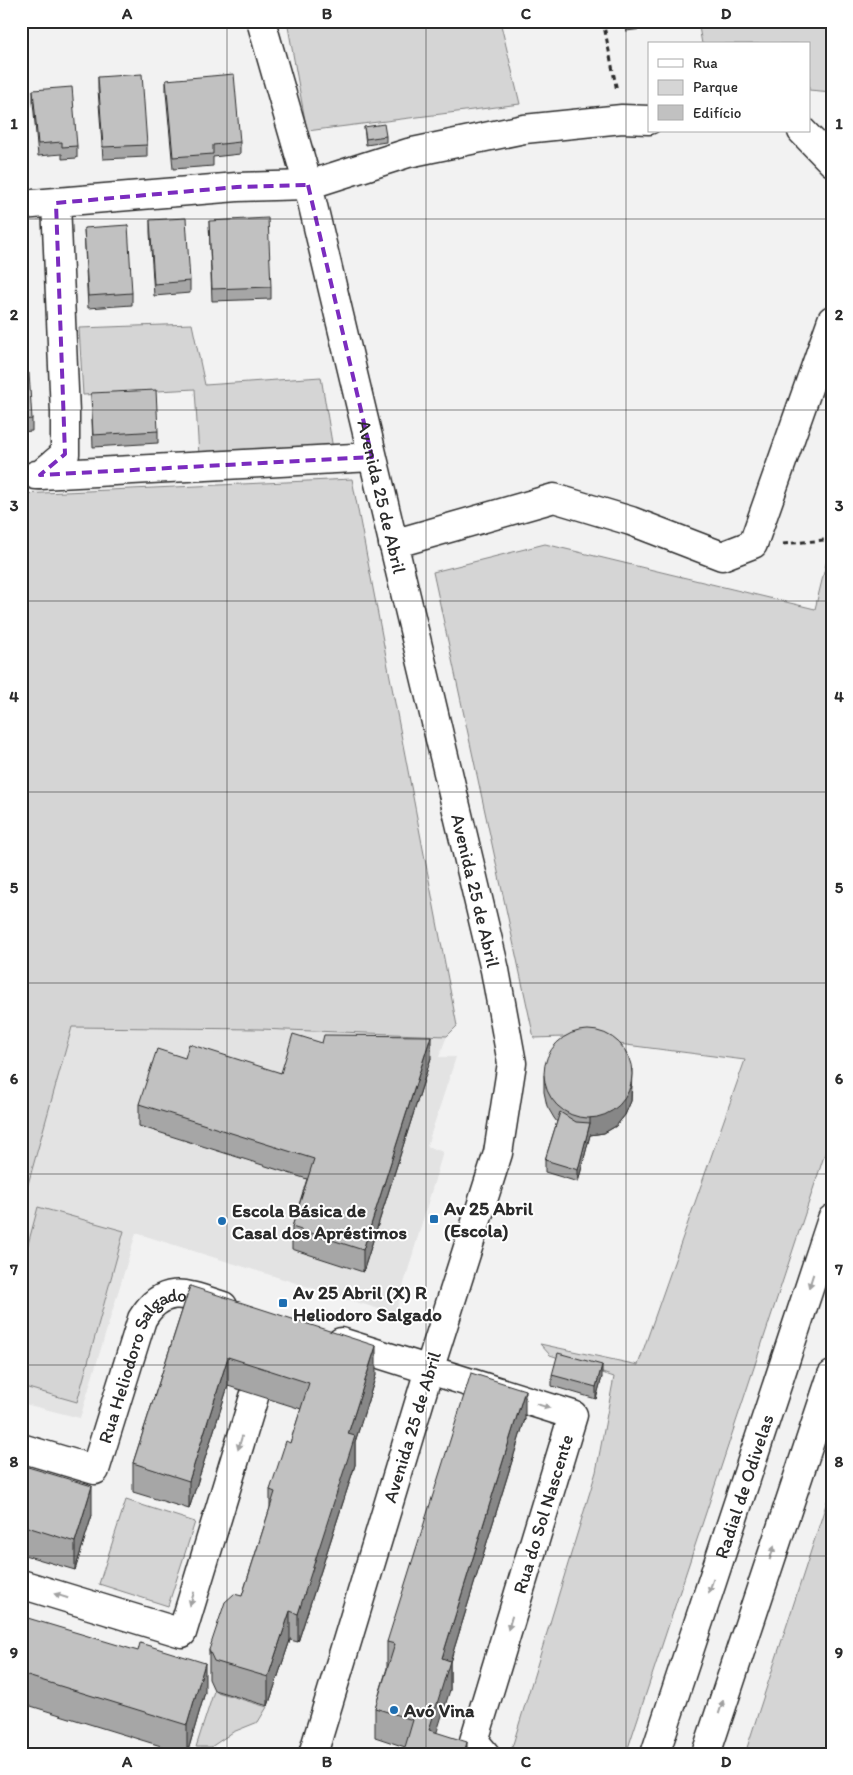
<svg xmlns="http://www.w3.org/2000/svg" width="853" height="1775" viewBox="0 0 853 1775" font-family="Itim,sans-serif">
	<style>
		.built { fill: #e3e3e3 }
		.green { fill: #d5d5d5; stroke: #808080 }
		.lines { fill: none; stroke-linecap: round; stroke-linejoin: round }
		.minor-casing { stroke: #2b2b2b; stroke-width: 31 }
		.highway-casing { stroke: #2b2b2b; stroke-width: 31 }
		.path { stroke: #2b2b2b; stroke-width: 3; stroke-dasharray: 5 4; stroke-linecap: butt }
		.minor { stroke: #fff; stroke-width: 28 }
		.highway { stroke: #fff; stroke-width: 28 }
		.wall { fill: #a6a6a6; stroke: #2b2b2b }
		.shaded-wall { fill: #878787; stroke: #2b2b2b }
		.building { fill: #c1c1c1; stroke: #2b2b2b }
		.oneway { fill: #a0a0a0 }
		.marked { fill: none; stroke: #7b2cbf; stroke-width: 4; stroke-dasharray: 10 6; stroke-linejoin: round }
		.grid { fill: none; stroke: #2b2b2b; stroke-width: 1; stroke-opacity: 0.55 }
		.poi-dot { fill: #1f6fb2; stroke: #fff; stroke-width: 2 }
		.labels { text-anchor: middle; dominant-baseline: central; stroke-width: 4; stroke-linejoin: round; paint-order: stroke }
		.street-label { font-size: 19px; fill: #2b2b2b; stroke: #fff }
		.poi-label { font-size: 19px; font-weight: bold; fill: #2b2b2b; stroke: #fff; text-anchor: start }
		.neatline { fill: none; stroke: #2b2b2b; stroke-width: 2 }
		.grid-label { font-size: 16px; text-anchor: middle; font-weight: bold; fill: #2b2b2b }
	</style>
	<rect width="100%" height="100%" fill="#f2f2f2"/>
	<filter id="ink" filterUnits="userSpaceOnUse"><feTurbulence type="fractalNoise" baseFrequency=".02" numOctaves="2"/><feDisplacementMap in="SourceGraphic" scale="10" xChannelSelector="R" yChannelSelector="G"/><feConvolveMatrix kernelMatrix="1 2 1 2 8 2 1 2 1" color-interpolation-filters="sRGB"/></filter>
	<g filter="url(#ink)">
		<path class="built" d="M72 1027 259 1029 447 1036 439 1057H456L427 1146 443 1152 395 1314 136 1233 80 1418 21 1403V1209Z"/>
		<path class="green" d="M287 21H500L520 104 307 131Z
			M698 21H832V92L809 90V44H702Z
			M192 324 205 385 321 377 333 449 199 456 195 389 83 395 79 328Z
			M352 479 457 1026 447 1036 259 1029 72 1027 21 1209V494Z
			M832 539V1132L626 1754H510L596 1472 614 1377 550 1355 540 1344 638 1365 745 1060 563 1037 534 1038 433 572 545 544 815 609Z
			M38 1207 124 1231 77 1402 21 1386V1270Z
			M832 1486V1754H745L754 1726Z
			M126 1500 195 1522 168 1606 99 1584Z
			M214 1691 267 1707 258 1722 233 1732 211 1747H196Z"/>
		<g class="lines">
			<g class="minor-casing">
				<g id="minor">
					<path id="s1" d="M261 21 308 185 495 970 512 1063 498 1153 429 1370 313 1754"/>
					<path d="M802 131 832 162"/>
					<path d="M21 205 237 187 308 185 408 153 524 129 622 119 649 120"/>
					<path d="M36 475H40L65 454V413L56 203"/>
					<path d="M40 475 372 457"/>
					<path d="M393 544 554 498 631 521 722 556 753 544 832 320"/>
					<path d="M341 1342 573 1415 474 1741 485 1754"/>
					<path id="s2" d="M21 1448 95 1470 142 1319C164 1282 189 1295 223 1306"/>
					<path d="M21 1584 182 1633 254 1397"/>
				</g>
			</g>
			<g class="highway-casing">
				<g id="highway">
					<path id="s3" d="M655 1754 832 1219"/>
					<path d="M706 1754 832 1375"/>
				</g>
			</g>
			<path class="path" d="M603 21 617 91
				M783 544 824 540 832 536"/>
			<use href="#minor" class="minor"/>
			<use href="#highway" class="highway"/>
		</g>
		<path class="wall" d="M21 21H57V22L21 25Z
			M625 21H675V25L626 31Z
			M98 77 147 145V157L103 159 98 89Z
			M166 80 240 142V154L213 157V166L173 169 166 92Z
			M33 90 77 146V158L62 159V154L38 156 33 102Z
			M364 127 386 136V142L366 145Z
			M150 220 190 281V293L154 296 150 232Z
			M209 221 271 287V299L212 301Z
			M84 228 132 293V305L88 308Z
			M21 239 24 285V297H21Z
			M21 373 32 419V431L21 432Z
			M91 393 158 431V443L93 447Z
			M322 1043 431 1058 363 1272 292 1249V1227L307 1179 139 1126V1104L185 1058 281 1073Z
			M544 1075 632 1086 631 1101 625 1115 616 1126 604 1133 590 1135 578 1182 545 1172V1160L557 1122 554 1118 547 1106 544 1092Z
			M190 1286 376 1375 355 1442V1465L298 1642 290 1640 268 1706 214 1690 209 1679V1650L242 1596 270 1508V1490L290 1443 301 1409 228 1386 189 1509 133 1492V1463Z
			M552 1375 602 1377 596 1399 552 1386Z
			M525 1419 450 1662V1690L405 1747 375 1737V1708L387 1668V1642Z
			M21 1465 92 1515 75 1570 21 1554Z
			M21 1616 205 1692 187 1754 21 1703Z"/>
		<path class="shaded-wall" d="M431 1036V1058L363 1272V1250Z
			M632 1069 631 1101 625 1115 616 1126 604 1133 590 1135 578 1182V1170L590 1123V1118Z
			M376 1346V1375L355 1442V1465L298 1642V1614L348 1434Z
			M228 1357V1386L189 1509V1481Z
			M602 1365V1377L596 1399V1387Z
			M525 1390V1419L450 1662V1690L430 1754 429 1730 442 1658Z
			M92 1486V1515L75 1570V1542Z
			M290 1611V1640L268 1706V1677Z
			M205 1663V1692L187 1754V1725Z
			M467 1742V1754H464Z"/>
		<path class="building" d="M142 74 147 145 103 147 98 77Z
			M234 74 240 142 213 145V154L173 157 166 80Z
			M72 87 77 146 62 147V142L38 144 33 90Z
			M384 124 386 136 366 139 364 127Z
			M186 218 190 281 154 284 150 220Z
			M268 218 271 287 212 289 209 221Z
			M128 225 132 293 88 296 84 228Z
			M21 239 24 285H21Z
			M21 373H29L32 419 21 420Z
			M156 390 158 431 93 435 91 393Z
			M544 1074a44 44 0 1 1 88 0a44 44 0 1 1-88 0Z
			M293 1034 322 1043 324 1035 431 1036 363 1250 292 1227 314 1159 139 1104 157 1049 185 1058 189 1044 281 1073Z
			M560 1112 576 1122 590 1123 578 1170 545 1160Z
			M190 1286 376 1346 348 1434 355 1436 298 1614 290 1611 268 1677 214 1661 209 1650 225 1602 234 1594 242 1596 275 1492 270 1490 286 1441 290 1443 309 1383 228 1357 189 1481 133 1463Z
			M558 1353 602 1365 596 1387 552 1375Z
			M471 1373 525 1390 442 1658 450 1661 429 1730 467 1742 464 1754H403L413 1720 375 1708 395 1644 387 1642Z
			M21 1465 92 1486 75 1542 21 1525Z
			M21 1616 138 1651 140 1643 205 1663 187 1725 21 1674Z"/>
		<defs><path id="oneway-solid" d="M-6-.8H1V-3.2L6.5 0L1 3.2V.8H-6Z" transform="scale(1.25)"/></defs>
		<g class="oneway">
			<use href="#oneway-solid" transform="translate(811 1281) rotate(108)"/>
			<use href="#oneway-solid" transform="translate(543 1406) rotate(17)"/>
			<use href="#oneway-solid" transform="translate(240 1443) rotate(107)"/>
			<use href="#oneway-solid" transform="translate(772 1553) rotate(-71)"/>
			<use href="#oneway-solid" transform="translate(711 1586) rotate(109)"/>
			<use href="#oneway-solid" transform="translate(61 1596) rotate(-163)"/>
			<use href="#oneway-solid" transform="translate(192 1599) rotate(107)"/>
			<use href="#oneway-solid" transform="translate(510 1623) rotate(107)"/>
			<use href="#oneway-solid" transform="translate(721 1707) rotate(-72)"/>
		</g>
	</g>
	<path class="marked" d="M308 185 372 457 40 475 65 454 56 203 237 187Z"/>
	<path class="grid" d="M227 21V1754M426 21V1754M626 21V1754M21 219H832M21 410H832M21 601H832M21 792H832M21 983H832M21 1174H832M21 1365H832M21 1556H832"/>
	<g class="poi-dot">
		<rect x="429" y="1214" width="10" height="10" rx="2.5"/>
		<circle cx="222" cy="1221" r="5"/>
		<rect x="278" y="1298" width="10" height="10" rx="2.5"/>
		<circle cx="394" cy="1710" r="5"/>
	</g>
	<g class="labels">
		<g class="street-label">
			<text stroke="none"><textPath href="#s1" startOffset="491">Avenida 25 de Abril</textPath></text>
			<text stroke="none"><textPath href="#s1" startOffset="896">Avenida 25 de Abril</textPath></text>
			<text stroke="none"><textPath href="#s2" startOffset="198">Rua Heliodoro Salgado</textPath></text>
			<text transform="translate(412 1427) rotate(-73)">Avenida 25 de Abril</text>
			<text stroke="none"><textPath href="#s3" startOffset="282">Radial de Odivelas</textPath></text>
			<text transform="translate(543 1514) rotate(-73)">Rua do Sol Nascente</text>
		</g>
		<g class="poi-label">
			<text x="444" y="1208">Av 25 Abril<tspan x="444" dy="22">(Escola)</tspan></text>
			<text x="232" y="1210">Escola Básica de<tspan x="232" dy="22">Casal dos Apréstimos</tspan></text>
			<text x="293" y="1292">Av 25 Abril (X) R<tspan x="293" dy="22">Heliodoro Salgado</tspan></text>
			<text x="404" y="1710">Avó Vina</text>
		</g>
	</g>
	<rect width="853" height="1775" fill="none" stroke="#fff" stroke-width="55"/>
	<rect x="648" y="42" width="162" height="90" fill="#ffffff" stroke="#aaaaaa"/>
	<rect x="658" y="59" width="25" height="8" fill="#ffffff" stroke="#aaaaaa"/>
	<text x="693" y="68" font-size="15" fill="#2b2b2b">Rua</text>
	<rect x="658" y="80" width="25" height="15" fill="#d5d5d5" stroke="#aaaaaa"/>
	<text x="693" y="92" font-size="15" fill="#2b2b2b">Parque</text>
	<rect x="658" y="105" width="25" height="15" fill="#c1c1c1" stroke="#aaaaaa"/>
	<text x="693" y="118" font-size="15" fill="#2b2b2b">Edifício</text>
	<rect x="28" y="28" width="798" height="1720" class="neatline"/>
	<g class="grid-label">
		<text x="127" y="19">A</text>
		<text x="327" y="19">B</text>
		<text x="526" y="19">C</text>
		<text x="726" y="19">D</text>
		<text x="14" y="129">1</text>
		<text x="839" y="129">1</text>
		<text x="14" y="320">2</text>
		<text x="839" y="320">2</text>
		<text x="14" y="511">3</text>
		<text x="839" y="511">3</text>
		<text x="14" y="702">4</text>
		<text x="839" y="702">4</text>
		<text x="14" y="893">5</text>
		<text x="839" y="893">5</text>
		<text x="14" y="1084">6</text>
		<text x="839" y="1084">6</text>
		<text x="14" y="1275">7</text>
		<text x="839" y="1275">7</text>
		<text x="14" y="1467">8</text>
		<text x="839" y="1467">8</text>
		<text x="14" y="1658">9</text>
		<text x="839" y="1658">9</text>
		<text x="127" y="1767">A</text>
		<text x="327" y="1767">B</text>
		<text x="526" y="1767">C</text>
		<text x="726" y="1767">D</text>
	</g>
</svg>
